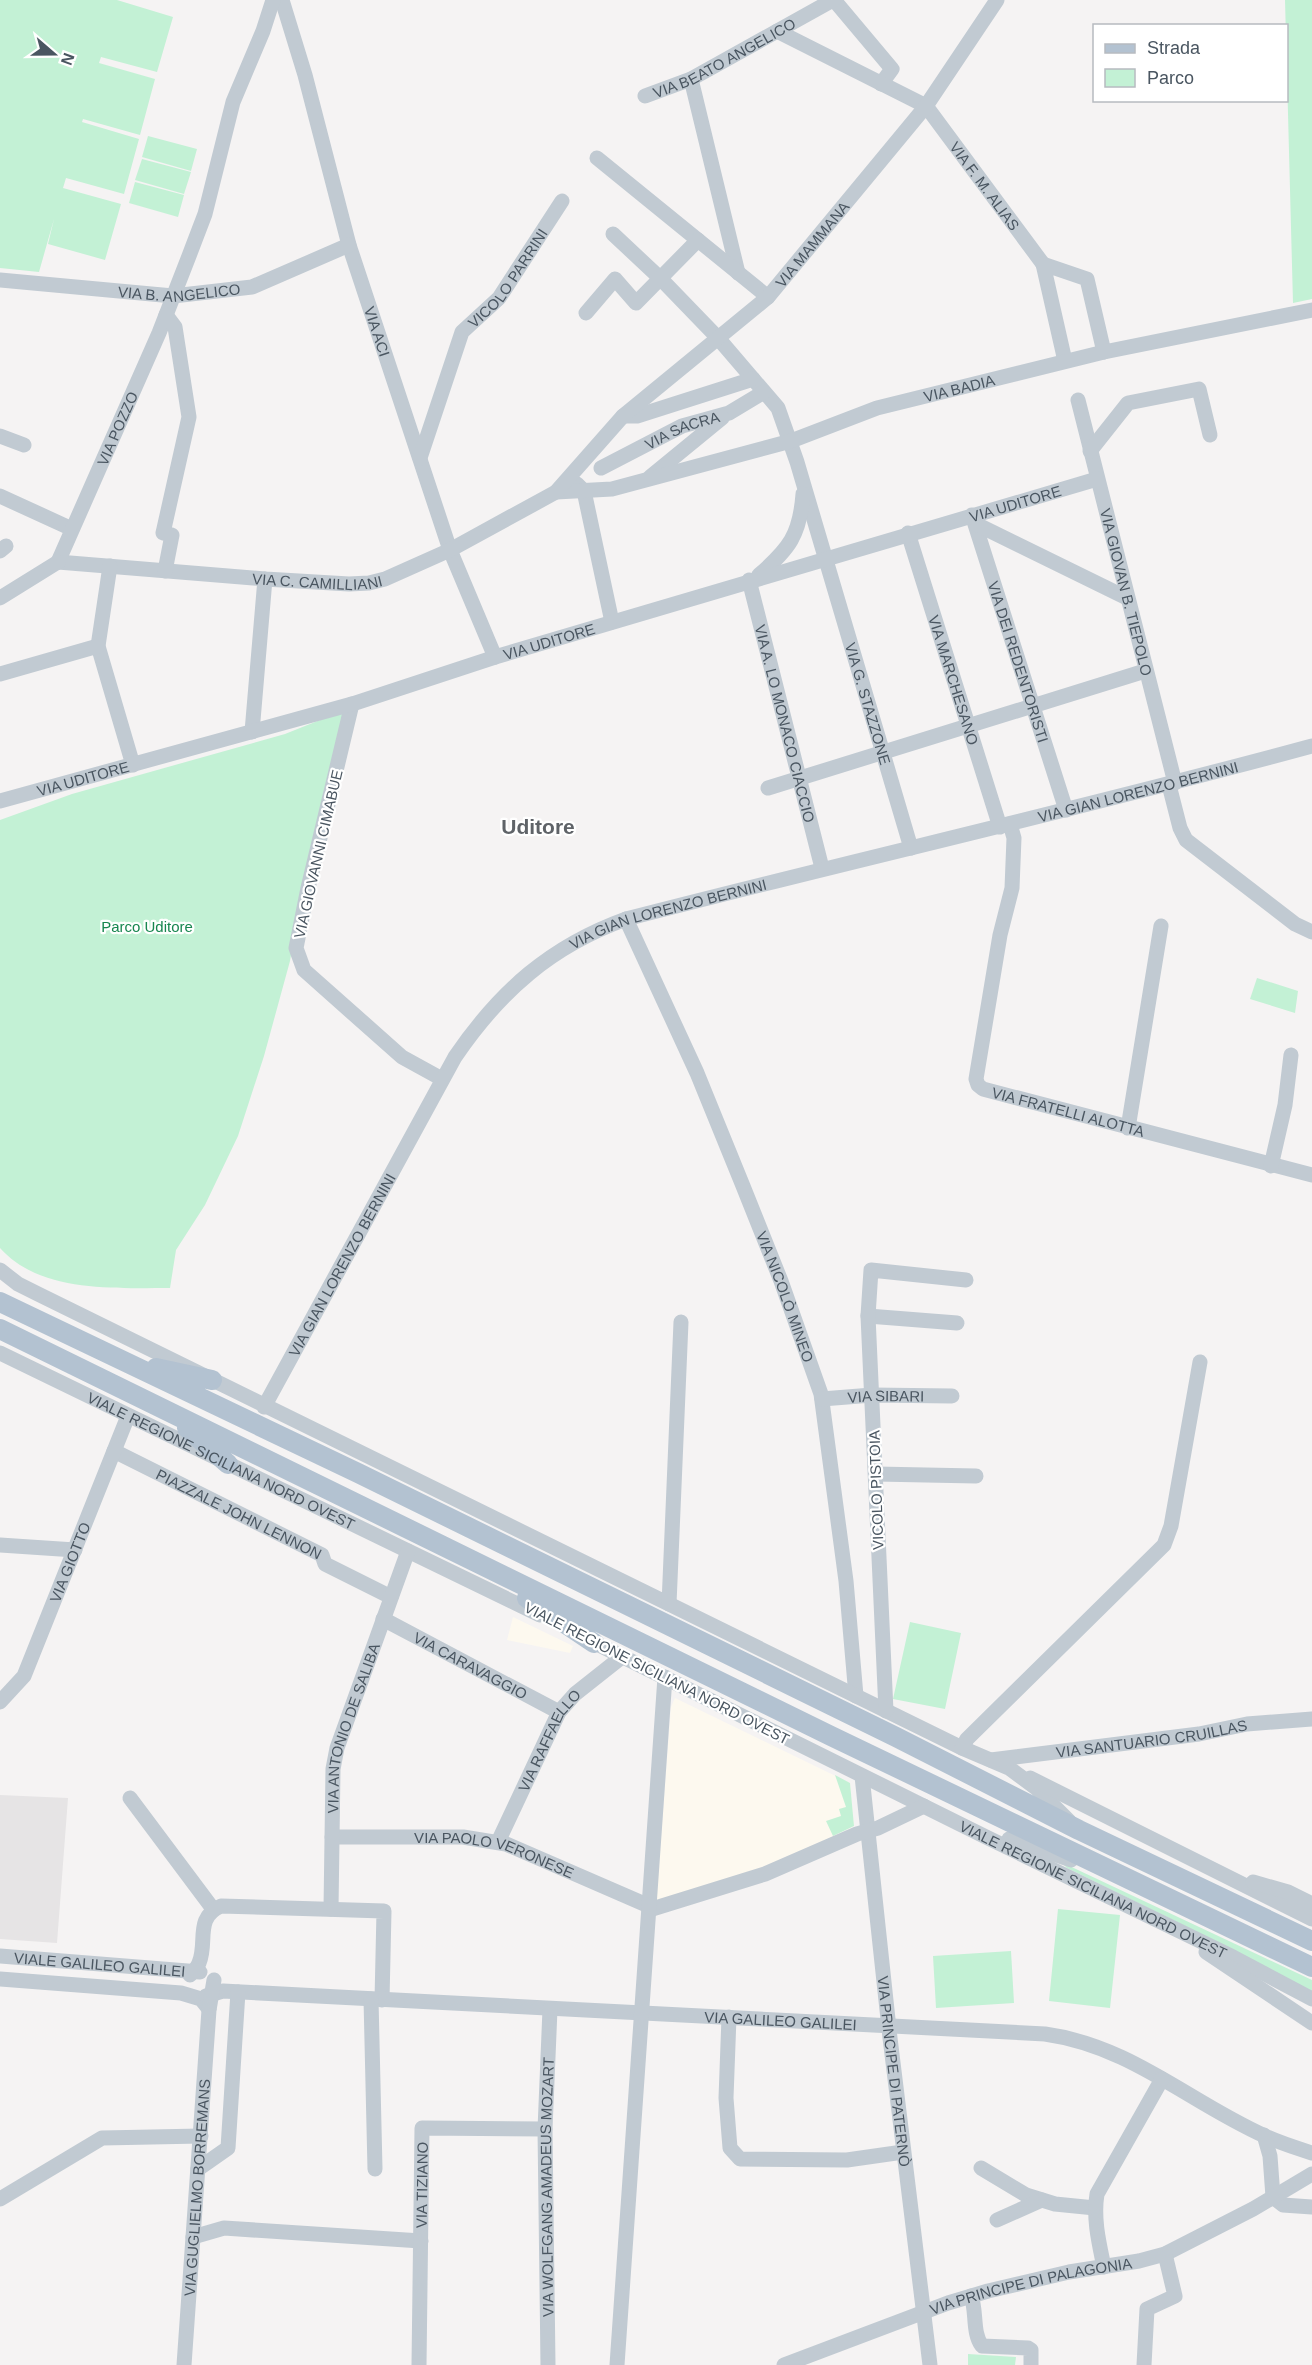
<svg xmlns="http://www.w3.org/2000/svg" width="1312" height="2365" viewBox="0 0 1312 2365" font-family="Arial,sans-serif">
	<style>
		.commercial { fill: #fdf9ef }
		.education { fill: #e6e4e5 }
		.green { fill: #c3f1d5 }
		.lines { fill: none; stroke-linecap: round; stroke-linejoin: round }
		.minor { stroke: #c1cad2; stroke-width: 15 }
		.major { stroke: #b3c2d1; stroke-width: 20 }
		.labels { text-anchor: middle; dominant-baseline: central; stroke-width: 4.5; stroke-linejoin: round; paint-order: stroke }
		.street-label { font-size: 15px; fill: #4a5661; stroke: #fff }
		.park-label { font-size: 15px; fill: #17864f; stroke: #fff }
		.district-label { font-size: 21px; font-weight: bold; fill: #5f6368; stroke: #fff }
	</style>
	<rect width="100%" height="100%" fill="#f5f3f3"/>
	<path class="commercial" d="M513 1617 573 1646 570 1653 507 1640Z
		M675 1698 850 1783 854 1826 795 1855 727 1881 656 1903 671 1707Z"/>
	<path class="education" d="M0 1795 68 1798 57 1943 0 1939Z"/>
	<path class="green" d="M0 0H117L173 17 157 72 101 57 99 63 155 79 140 135 83 119 82 122 139 139 124 194 66 178 63 188 121 204 105 260 48 244 54 219 39 272 0 268Z
		M1285 0H1312V299L1293 303Z
		M148 136 197 149 191 171 142 157Z
		M142 159 191 172 184 194 135 180Z
		M135 182 184 195 178 217 129 203Z
		M345 710 302 889 290 961 264 1056 238 1136 205 1205 176 1250 170 1288C115 1288 40 1293 0 1248V820L72 794 285 734Z
		M1257 978 1298 991 1295 1013 1250 999Z
		M910 1622 961 1633 945 1709 893 1699Z
		M835 1775 850 1783 854 1826 833 1836 826 1821 841 1816 839 1809 846 1807Z
		M1061 1862 1312 1980V1993L1224 1945 1067 1868Z
		M1058 1909 1120 1915 1110 2008 1049 2001Z
		M1011 1951 1014 2003 936 2008 933 1956Z
		M968 2354 1016 2357 1015 2365H968Z"/>
	<g class="lines">
		<g class="minor">
			<path id="s1" d="M282 0 305 75 349 245 450 550 495 657"/>
			<path d="M834 0 892 69 881 84"/>
			<path id="s2" d="M777 31 926 106 1043 264"/>
			<path d="M691 79 738 273"/>
			<path id="s3" d="M645 96 691 79 833 0"/>
			<path d="M597 158 768 297"/>
			<path id="s4" d="M613 234 661 279 718 338 778 408 797 462 911 848"/>
			<path id="s5" d="M0 280 173 296 252 287 349 245"/>
			<path d="M586 313 615 279 636 303 698 240"/>
			<path d="M1065 361 1043 264 1087 279 1104 352"/>
			<path id="s6" d="M1078 400 1175 783"/>
			<path d="M623 416H637L753 379"/>
			<path d="M0 436 24 445"/>
			<path d="M1090 451 1128 403 1199 389 1210 435"/>
			<path id="s7" d="M420 458 462 332 499 298 562 201"/>
			<path id="s8" d="M601 468 682 426 729 413 764 392"/>
			<path d="M650 477 722 418"/>
			<path d="M577 484 584 491 612 622"/>
			<path id="s9" d="M556 492 612 489 791 441 877 408 1104 352 1312 310"/>
			<path d="M0 496 72 529"/>
			<path id="s10" d="M972 515 1066 810"/>
			<path d="M976 524 1127 598"/>
			<path id="s11" d="M908 533 1000 827"/>
			<path d="M0 551 6 546"/>
			<path id="s12" d="M58 562 265 579 349 584 369 583 385 579 450 550 556 492 623 416 768 297 926 106 997 0"/>
			<path id="s13" d="M58 562 159 333 189 256 205 214 233 102 263 31 273 0"/>
			<path d="M110 566 98 646 133 765"/>
			<path d="M165 571 172 535 163 533 189 417 175 327 166 315"/>
			<path d="M759 575C789 549 800 535 803 494"/>
			<path id="s14" d="M749 580 822 868"/>
			<path d="M0 598 58 562"/>
			<path d="M0 674 98 646"/>
			<path d="M352 704 308 888 296 948 304 970 402 1057 442 1079"/>
			<path d="M252 732 265 579"/>
			<path d="M1169 785 1180 828 1186 840 1295 924 1312 932"/>
			<path d="M768 788 1145 671"/>
			<path id="s15" d="M0 801 352 704 495 657 1097 479"/>
			<path id="s16" d="M1010 824 1014 838 1012 888 1000 935 976 1079 978 1085 983 1089 1312 1175"/>
			<path id="s17" d="M626 919 697 1073 743 1186 781 1281 821 1394 846 1581 856 1696"/>
			<path d="M1128 1128 1161 926"/>
			<path d="M1271 1166 1285 1105 1291 1055"/>
			<path d="M0 1270 18 1284 38 1294 962 1748 1009 1768 1036 1788 1069 1821"/>
			<path d="M868 1316 957 1323"/>
			<path id="s18" d="M0 1353 540 1615"/>
			<path id="s19" d="M822 1399 872 1395 952 1396"/>
			<path id="s20" d="M264 1407 455 1057C500 991 551 946 626 919 854 860 1084 808 1312 746"/>
			<path id="s21" d="M114 1451 322 1555 325 1564 391 1597"/>
			<path d="M876 1474 976 1476"/>
			<path d="M0 1545 75 1550"/>
			<path d="M669 1604 681 1322"/>
			<path id="s22" d="M383 1619 559 1712"/>
			<path id="s23" d="M585 1638 984 1836 1233 1957 1312 1999"/>
			<path id="s24" d="M0 1702 24 1676 128 1416"/>
			<path d="M886 1711 868 1316 871 1270 966 1280"/>
			<path d="M962 1748 967 1739 1164 1545 1171 1526 1200 1362"/>
			<path id="s25" d="M991 1760 1199 1734 1247 1724 1312 1719"/>
			<path id="s26" d="M862 1776 890 2038 930 2365"/>
			<path d="M1030 1778 1312 1919"/>
			<path d="M130 1798 213 1909"/>
			<path id="s27" d="M332 1837H463L506 1844 649 1906"/>
			<path d="M1009 1839 1071 1860"/>
			<path id="s28" d="M498 1842 559 1712 575 1694 623 1656"/>
			<path d="M1253 1882 1288 1892 1312 1904"/>
			<path id="s29" d="M331 1909 333 1769 337 1748 408 1551"/>
			<path d="M649 1910 765 1874 857 1834 878 1828 924 1806"/>
			<path d="M1206 1952 1312 2023"/>
			<path id="s30" d="M0 1956 200 1972"/>
			<path d="M190 1975C194 1971 197 1968 199 1963 208 1942 194 1918 221 1906L384 1911 382 2000"/>
			<path d="M0 1979 181 1993 201 1999 209 2009"/>
			<path id="s31" d="M206 1996 223 1991 1045 2034C1131 2046 1189 2102 1265 2136 1280 2143 1296 2148 1312 2153"/>
			<path d="M371 1999 375 2169"/>
			<path d="M729 2017 726 2098 730 2148 740 2159 847 2160 903 2152"/>
			<path d="M1264 2135 1270 2156 1273 2197"/>
			<path d="M981 2168 1026 2195 1055 2204 1095 2208"/>
			<path d="M198 2169 228 2148 238 1992"/>
			<path d="M1273 2197 1283 2205 1312 2207"/>
			<path d="M0 2199 102 2138 201 2136"/>
			<path d="M997 2220 1042 2200"/>
			<path d="M193 2237 224 2228 421 2241"/>
			<path d="M1104 2267C1099 2243 1093 2219 1097 2194L1162 2079"/>
			<path d="M971 2296C977 2311 972 2333 982 2346L1028 2348 1031 2350V2365"/>
			<path id="s32" d="M184 2365 209 2010 214 1980"/>
			<path id="s33" d="M419 2365 422 2128 545 2129"/>
			<path id="s34" d="M548 2365 545 2129 550 2009"/>
			<path d="M617 2365 665 1677"/>
			<path id="s35" d="M784 2365 948 2303 988 2291 1069 2272 1139 2261 1165 2254 1253 2209 1312 2174"/>
			<path d="M1144 2365 1147 2309 1175 2296 1165 2254"/>
		</g>
		<path class="major" d="M0 1302 358 1473 896 1737 1079 1830 1312 1941
			M0 1329 831 1736 1312 1967
			M156 1368 212 1380
			M187 1428 228 1464
			M527 1598 594 1643"/>
	</g>
	<g class="labels">
		<g class="street-label">
			<text stroke="none"><textPath href="#s3" startOffset="88">VIA BEATO ANGELICO</textPath></text>
			<text stroke="none"><textPath href="#s2" startOffset="266">VIA F. M. ALIAS</textPath></text>
			<text stroke="none"><textPath href="#s12" startOffset="878">VIA MAMMANA</textPath></text>
			<text stroke="none"><textPath href="#s7" startOffset="204">VICOLO PARRINI</textPath></text>
			<text stroke="none"><textPath href="#s5" startOffset="180">VIA B. ANGELICO</textPath></text>
			<text stroke="none"><textPath href="#s1" startOffset="345">VIA ACI</textPath></text>
			<text stroke="none"><textPath href="#s9" startOffset="418">VIA BADIA</textPath></text>
			<text stroke="none"><textPath href="#s13" startOffset="146">VIA POZZO</textPath></text>
			<text stroke="none"><textPath href="#s8" startOffset="90">VIA SACRA</textPath></text>
			<text stroke="none"><textPath href="#s15" startOffset="1058">VIA UDITORE</textPath></text>
			<text stroke="none"><textPath href="#s12" startOffset="260">VIA C. CAMILLIANI</textPath></text>
			<text stroke="none"><textPath href="#s6" startOffset="198">VIA GIOVAN B. TIEPOLO</textPath></text>
			<text stroke="none"><textPath href="#s15" startOffset="572">VIA UDITORE</textPath></text>
			<text stroke="none"><textPath href="#s10" startOffset="154">VIA DEI REDENTORISTI</textPath></text>
			<text stroke="none"><textPath href="#s11" startOffset="154">VIA MARCHESANO</textPath></text>
			<text stroke="none"><textPath href="#s4" startOffset="549">VIA G. STAZZONE</textPath></text>
			<text stroke="none"><textPath href="#s14" startOffset="148">VIA A. LO MONACO CIACCIO</textPath></text>
			<text stroke="none"><textPath href="#s15" startOffset="86">VIA UDITORE</textPath></text>
			<text stroke="none"><textPath href="#s20" startOffset="1150">VIA GIAN LORENZO BERNINI</textPath></text>
			<text transform="translate(318 854) rotate(-77)">VIA GIOVANNI CIMABUE</text>
			<text stroke="none"><textPath href="#s20" startOffset="664">VIA GIAN LORENZO BERNINI</textPath></text>
			<text stroke="none"><textPath href="#s16" startOffset="360">VIA FRATELLI ALOTTA</textPath></text>
			<text stroke="none"><textPath href="#s20" startOffset="162">VIA GIAN LORENZO BERNINI</textPath></text>
			<text stroke="none"><textPath href="#s17" startOffset="410">VIA NICOLÒ MINEO</textPath></text>
			<text stroke="none"><textPath href="#s19" startOffset="64">VIA SIBARI</textPath></text>
			<text stroke="none"><textPath href="#s18" startOffset="246">VIALE REGIONE SICILIANA NORD OVEST</textPath></text>
			<text transform="translate(876 1490) rotate(-92)">VICOLO PISTOIA</text>
			<text stroke="none"><textPath href="#s21" startOffset="140">PIAZZALE JOHN LENNON</textPath></text>
			<text stroke="none"><textPath href="#s24" startOffset="158">VIA GIOTTO</textPath></text>
			<text stroke="none"><textPath href="#s22" startOffset="99">VIA CARAVAGGIO</textPath></text>
			<text transform="translate(657 1673) rotate(27)">VIALE REGIONE SICILIANA NORD OVEST</text>
			<text stroke="none"><textPath href="#s29" startOffset="184">VIA ANTONIO DE SALIBA</textPath></text>
			<text stroke="none"><textPath href="#s25" startOffset="162">VIA SANTUARIO CRUILLAS</textPath></text>
			<text stroke="none"><textPath href="#s28" startOffset="114">VIA RAFFAELLO</textPath></text>
			<text stroke="none"><textPath href="#s27" startOffset="165">VIA PAOLO VERONESE</textPath></text>
			<text stroke="none"><textPath href="#s23" startOffset="567">VIALE REGIONE SICILIANA NORD OVEST</textPath></text>
			<text stroke="none"><textPath href="#s30" startOffset="100">VIALE GALILEO GALILEI</textPath></text>
			<text stroke="none"><textPath href="#s31" startOffset="576">VIA GALILEO GALILEI</textPath></text>
			<text stroke="none"><textPath href="#s26" startOffset="297">VIA PRINCIPE DI PATERNÒ</textPath></text>
			<text stroke="none"><textPath href="#s33" startOffset="180">VIA TIZIANO</textPath></text>
			<text stroke="none"><textPath href="#s32" startOffset="178">VIA GUGLIELMO BORREMANS</textPath></text>
			<text stroke="none"><textPath href="#s34" startOffset="178">VIA WOLFGANG AMADEUS MOZART</textPath></text>
			<text stroke="none"><textPath href="#s35" startOffset="260">VIA PRINCIPE DI PALAGONIA</textPath></text>
		</g>
		<g class="park-label">
			<text x="147" y="926">Parco Uditore</text>
		</g>
		<g class="district-label">
			<text x="538" y="826">Uditore</text>
		</g>
	</g>
	<rect x="1093" y="24" width="195" height="78" fill="#ffffff" stroke="#b7bbc0" stroke-width="1.5"/>
	<rect x="1105" y="44" width="30" height="9" fill="#b3c2d1" stroke="#b7bbc0" stroke-width="1.5"/>
	<text x="1147" y="54" font-size="18" fill="#4a5661">Strada</text>
	<rect x="1105" y="69" width="30" height="18" fill="#c3f1d5" stroke="#b7bbc0" stroke-width="1.5"/>
	<text x="1147" y="84" font-size="18" fill="#4a5661">Parco</text>
	<g transform="translate(54 54) rotate(110)" stroke="#ffffff" stroke-width="4.5" paint-order="stroke">
	<path d="M0-4.5L10 22L0 15L-10 22Z" fill="#4a5661"/>
	<text y="-9" font-size="16" font-weight="bold" text-anchor="middle" fill="#4a5661">N</text>
	</g>
</svg>
